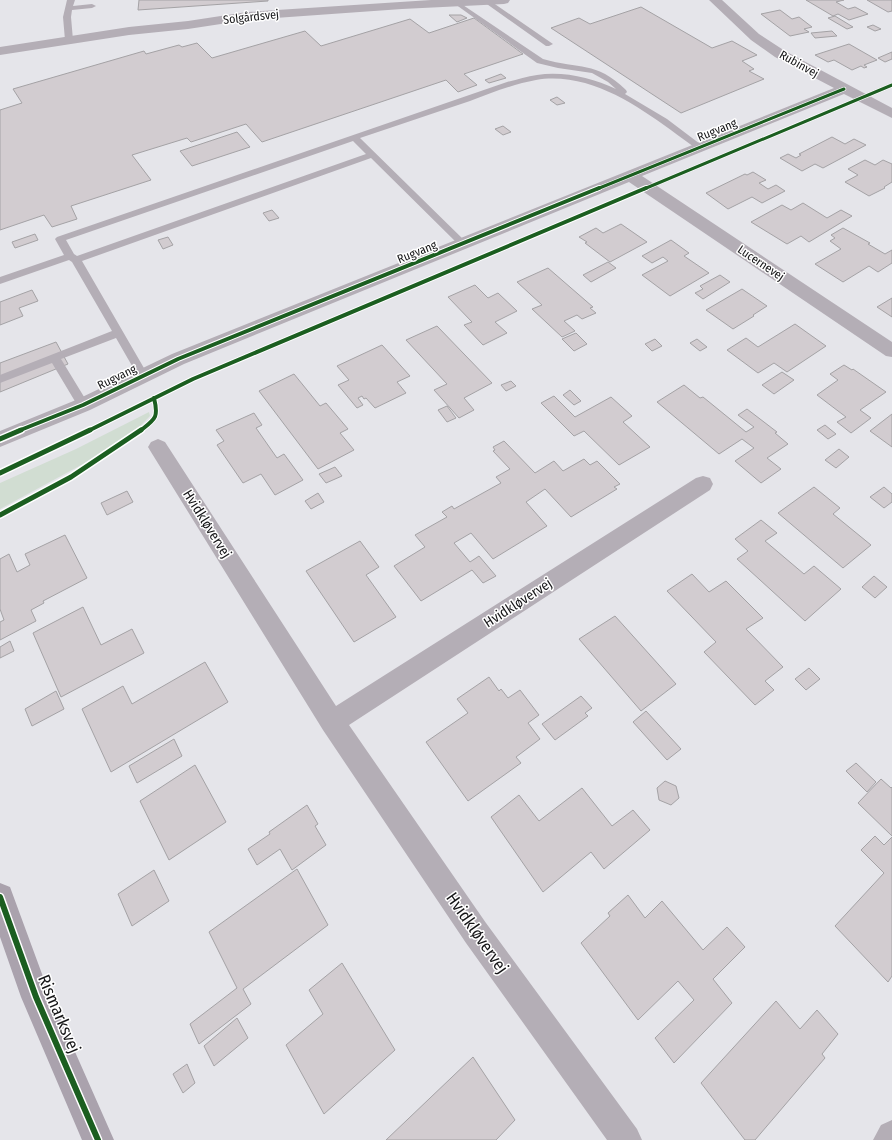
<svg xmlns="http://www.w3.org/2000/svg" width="892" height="1140" viewBox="0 0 892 1140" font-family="'Fira Sans Condensed',sans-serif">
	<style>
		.green { fill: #d1ddd2 }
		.building { fill: #d2ccd0; stroke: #a4a2a5 }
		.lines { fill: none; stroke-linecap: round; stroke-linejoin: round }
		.service { fill: #b4aeb6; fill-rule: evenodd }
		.minor { fill: #b4aeb6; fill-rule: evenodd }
		.secondary { fill: #aaa2ad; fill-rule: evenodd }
		.cycleway-far3-casing { stroke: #fff; stroke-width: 4.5 }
		.cycleway-far2-casing { stroke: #fff; stroke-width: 6 }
		.cycleway-far1-casing { stroke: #fff; stroke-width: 8 }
		.cycleway-casing { stroke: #fff; stroke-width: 9 }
		.cycleway-far3 { stroke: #1b5e20; stroke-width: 3 }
		.cycleway-far2 { stroke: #1b5e20; stroke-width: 4 }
		.cycleway-far1 { stroke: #1b5e20; stroke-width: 5 }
		.cycleway { stroke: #1b5e20; stroke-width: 6 }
		.labels { text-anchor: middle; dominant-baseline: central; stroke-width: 3; stroke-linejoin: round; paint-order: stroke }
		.far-street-label { font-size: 12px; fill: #151517; stroke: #fff }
		.street-label { font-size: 14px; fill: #151517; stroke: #fff }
		.near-street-label { font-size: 17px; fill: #151517; stroke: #fff }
	</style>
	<rect width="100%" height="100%" fill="#e5e5ea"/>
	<path class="green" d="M149 412 150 416 140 426 83 464 0 509V483L76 449Z"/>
	<path class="building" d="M139 0H268V1L138 10Z
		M806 0H844L836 2 848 9 855 7 868 14 849 20 838 14 833 16Z
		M867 0H892V11L888 12Z
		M641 7 712 48 732 41 757 55 742 61 754 69 749 71 764 79 681 113 551 28 579 18 590 24Z
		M780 10 792 19 799 17 812 27 804 29 809 32 790 36 761 14Z
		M449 15H461L467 18 457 22Z
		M835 16 853 27 847 29 828 18Z
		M474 18 523 54 464 74 477 85 458 92 446 80 262 142 246 124 191 142 187 138 132 155 151 180 71 206 77 219 52 227 44 215 0 230V110L22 103 13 89 144 51 146 54 179 45 182 47 197 43 212 58 305 31 321 46 410 19 429 33Z
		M873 25 881 29 875 31 867 27Z
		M832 31 837 36 815 38 811 33Z
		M849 44 877 60 864 65 867 67 864 68 861 66 852 70 834 60 828 62 815 55Z
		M892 52V59L885 62 878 58Z
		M501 74 506 78 489 83 485 80Z
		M557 97 565 103 557 105 550 100Z
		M503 126 511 132 503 135 495 129Z
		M237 132 250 147 192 166 180 151Z
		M832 137 845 144 854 139 866 145 823 168 815 164 802 171 780 158 788 154 796 158 801 155 799 154Z
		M865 160 875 165 883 160 892 164V182L884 187 885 188 869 196 845 182 858 175 848 169Z
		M753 172 766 180 759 183 768 189 776 185 785 191 762 203 752 197 728 209 706 193 745 174 747 175Z
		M803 203 827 218 841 210 852 216 809 242 801 236 787 244 751 222 782 205 791 210Z
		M272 210 279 218 269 221 263 213Z
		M621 224 647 242 610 262 585 243 587 242 579 237 596 228 603 233Z
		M843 228 870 243 868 244 885 254 892 250V263L878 272 869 266 843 282 815 264 841 249 830 241 835 238 831 235Z
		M35 234 38 240 15 248 12 242Z
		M168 237 173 245 163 249 158 240Z
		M671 240 689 253 684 256 709 273 670 296 642 275 668 261 663 257 652 263 642 256Z
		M608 262 616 268 591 282 583 275Z
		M548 268 593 307 590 308 596 313 582 319 577 315 564 321 575 331 562 337 532 309 542 305 517 282Z
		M720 275 730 282 703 299 695 293 703 289 700 286Z
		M475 285 488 298 498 293 517 311 495 322 507 333 483 345 464 325 472 322 448 297Z
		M742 289 767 306 753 315 754 316 733 329 706 310Z
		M32 290 38 301 19 308 23 316 0 325V302Z
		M892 298V317L877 307Z
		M795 324 826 346 787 372 774 363 758 373 727 350 746 338 758 347Z
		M437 326 492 383 464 398 474 410 459 418 434 390 447 384 406 340Z
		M576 333 587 344 574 351 562 339Z
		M655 339 662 346 652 351 645 344Z
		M697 339 707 347 700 351 690 343Z
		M56 342 68 364 0 392V363Z
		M382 345 410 376 397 382 406 393 375 408 366 398 364 399 362 396 358 398 363 405 357 408 338 385 349 380 337 366Z
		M844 365 852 370 853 369 886 392 860 410 871 418 851 433 837 422 846 417 817 395 838 380 830 374Z
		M782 372 794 380 774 394 762 385Z
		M294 374 320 406 326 403 348 429 340 433 354 450 318 469 259 391Z
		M511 381 516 386 506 391 501 385Z
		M684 385 700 398 703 397 746 432 754 427 738 415 747 409 777 432 775 433 788 444 767 458 781 469 761 483 735 461 754 448 742 439 719 454 657 402Z
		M570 390 581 401 574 405 563 395Z
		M554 396 575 417 611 397 632 416 623 422 650 447 619 465 584 431 574 436 541 403Z
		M447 406 456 418 447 422 438 410Z
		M254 413 262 425 256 428 277 458 284 454 303 480 275 495 261 474 243 483 217 445 224 441 216 430Z
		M892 414V447L870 431Z
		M825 425 836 434 828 439 817 430Z
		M504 441 535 473 554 461 563 471 584 459 590 465 597 461 620 484 614 487 617 489 571 517 545 489 526 502 547 526 493 559 471 533 454 543 470 562 479 556 496 576 483 583 472 570 421 601 394 566 425 547 415 535 447 517 442 512 452 506 454 509 501 483 496 477 510 469 493 451 495 450 493 447Z
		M839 449 849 457 836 468 825 460Z
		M335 467 342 476 326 483 319 474Z
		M814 487 840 508 833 514 871 545 843 568 778 513Z
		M884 487 892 494V502L884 508 870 497Z
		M127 491 133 502 107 515 101 503Z
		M318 493 324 502 311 509 305 501Z
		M761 520 777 533 765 541 804 574 814 566 841 589 805 621 737 559 748 551 735 539Z
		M65 535 87 578 43 601 44 603 31 610 36 621 0 640V622L4 620 0 609V559L9 554 17 572 30 565 25 554Z
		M360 541 379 567 366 575 396 617 354 642 306 571Z
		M692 574 709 592 726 581 763 618 746 629 783 667 765 681 774 690 755 705 704 652 716 642 667 591Z
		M874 576 887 587 875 598 862 587Z
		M83 607 101 645 132 629 144 653 61 697 33 633Z
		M615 616 676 684 641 711 579 639Z
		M10 641 14 651 0 658V647Z
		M205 662 228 702 111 772 82 709 123 686 132 704Z
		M809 668 820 679 806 690 795 679Z
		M489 677 499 691 501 689 508 698 520 690 539 715 528 723 540 739 516 757 521 763 468 801 426 742 468 713 457 699Z
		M56 691 64 709 32 726 25 709Z
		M581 696 592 708 585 713 588 716 555 740 542 724Z
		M646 711 681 749 667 760 633 722Z
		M174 739 182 756 137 783 129 766Z
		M856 763 876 782 867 792 846 771Z
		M195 765 226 822 169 860 140 801Z
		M881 779 891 788 892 787V836L858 803Z
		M665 781 676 786 679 798 671 805 659 800 657 788Z
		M582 788 612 826 633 810 650 830 604 869 591 852 543 892 491 817 519 795 539 821Z
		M307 805 318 824 315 826 326 845 292 870 280 849 257 865 248 849 270 834 269 832Z
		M875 836 884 845 892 837V976L888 982 835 926 884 873 861 850Z
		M297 869 328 925 243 989 251 1004 199 1044 190 1024 237 988 209 932Z
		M154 870 169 901 132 926 118 894Z
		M628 895 645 918 662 901 703 950 727 927 745 947 713 979 732 1003 674 1063 655 1038 694 1000 678 981 638 1020 581 943 610 916 608 913Z
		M342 963 395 1050 324 1114 286 1045 323 1014 309 990Z
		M776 1001 800 1029 817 1010 838 1034 822 1054 825 1058 755 1140H745L701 1083Z
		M237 1018 248 1038 214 1066 204 1046Z
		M473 1057 515 1120 496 1140H386Z
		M187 1064 195 1083 183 1093 173 1074Z"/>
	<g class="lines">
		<path class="service" d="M67 0H75L73 6 92 4 96 6 92 8 72 10 71 17 73 40 69 42 65 40 63 17Z
			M483 0H489L553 44 549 46H546L484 2Z
			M457 1 543 59C580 70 595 60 626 90L627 92 625 94 667 119 704 147 703 149H697C662 124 627 95 585 83 570 79 552 77 536 80 514 84 491 93 470 101 433 113 397 126 360 138L466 242 468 244 466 246H460L371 158 82 261 148 375 147 378H139L116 338 61 359 89 405 87 408 83 409 79 408 52 363 0 383V375L112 331 72 262 69 260 0 284V277L64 255 55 239 57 237 507 82C517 80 527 76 537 75 564 71 592 78 616 89L608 82 592 73 558 68 537 63 455 4 453 3ZM353 141 366 154 77 256 74 254 66 240Z"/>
		<path class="minor" d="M431 0H510L508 3 504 4 402 9 247 20 188 29 129 35 0 55V47L129 27 188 21 247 12Z
			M709 0H722L759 34 785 51 892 108V118L844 94 642 176 892 342V357L886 356 629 182 184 364 90 410 0 447V431L76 400 172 354 834 88 775 57 751 40Z
			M158 439 165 442 336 706 696 478 703 476 710 478 713 484 710 490 349 725 486 923 637 1129 642 1140H607L466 943 323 730 151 452 148 447 151 442Z
			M892 1120V1140H873L881 1125Z"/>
		<path class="secondary" d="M0 883 10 887 49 993 114 1140H82L21 997 0 937Z"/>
		<g class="cycleway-far3-casing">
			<path id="cycleway-far3" d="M597 189 844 89
				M644 189 892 85"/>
		</g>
		<g class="cycleway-far2-casing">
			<path id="cycleway-far2" d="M18 431 83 405 178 359 599 188
				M88 431 193 379 646 188
				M140 431C155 419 159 418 154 398"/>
		</g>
		<g class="cycleway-far1-casing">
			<path id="cycleway-far1" d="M0 439 21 430
				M0 473 90 430
				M0 515 71 477 141 430"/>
		</g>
		<g class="cycleway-casing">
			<path id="cycleway" d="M0 897 36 997 98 1140"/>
		</g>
		<use href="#cycleway-far3" class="cycleway-far3"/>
		<use href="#cycleway-far2" class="cycleway-far2"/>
		<use href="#cycleway-far1" class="cycleway-far1"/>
		<use href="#cycleway" class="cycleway"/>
	</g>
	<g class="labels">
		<g class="far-street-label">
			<text transform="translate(251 17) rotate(-6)">Solgårdsvej</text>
			<text transform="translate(799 64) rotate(29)">Rubinvej</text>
			<text transform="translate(717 130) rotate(-22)">Rugvang</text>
			<text transform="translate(417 252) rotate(-22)">Rugvang</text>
			<text transform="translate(761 263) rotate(34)">Lucernevej</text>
			<text transform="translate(117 377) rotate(-26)">Rugvang</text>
		</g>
		<g class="street-label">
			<text transform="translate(207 524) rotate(58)">Hvidkløvervej</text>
			<text transform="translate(518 603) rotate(-33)">Hvidkløvervej</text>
		</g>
		<g class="near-street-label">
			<text transform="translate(477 933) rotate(55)">Hvidkløvervej</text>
			<text transform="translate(59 1014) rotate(67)">Rismarksvej</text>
		</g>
	</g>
</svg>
